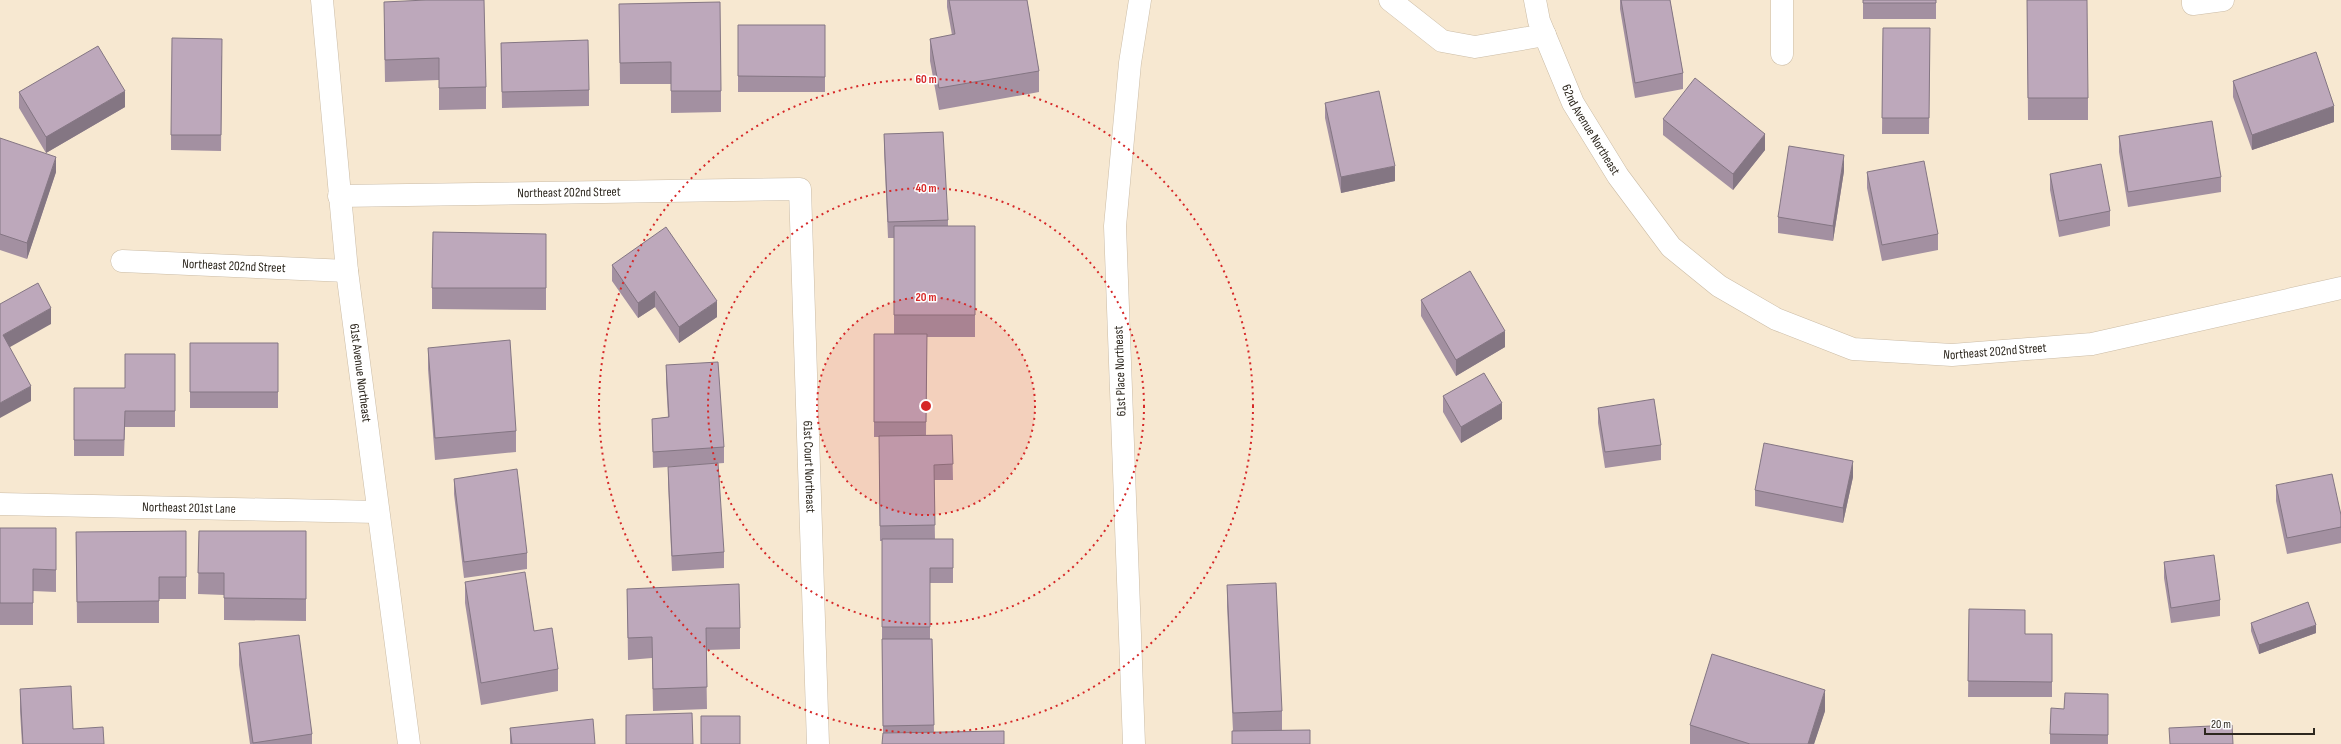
<svg xmlns="http://www.w3.org/2000/svg" width="2341" height="744" viewBox="0 0 2341 744" font-family="'Sofia Sans Condensed',sans-serif">
	<style>
		.lines { fill: none; stroke-linecap: round; stroke-linejoin: round }
		.minor-casing { stroke: #cbbca6; stroke-width: 23 }
		.major-casing { stroke: #cbbca6; stroke-width: 23 }
		.minor { stroke: #fff; stroke-width: 22 }
		.major { stroke: #fff; stroke-width: 22 }
		.wall { fill: #a390a1 }
		.shaded-wall { fill: #847683 }
		.building { fill: #bda8bb; stroke: #847683 }
		.ring { fill: none; stroke: #d62828; stroke-width: 2; stroke-dasharray: 2 4 }
		.labels { text-anchor: middle; dominant-baseline: central; stroke-width: 3; stroke-linejoin: round; paint-order: stroke }
		.street-label { font-size: 13px; fill: #2d271e; stroke: #fff }
		.centre { fill: #d62828; stroke: #fff; stroke-width: 2 }
		.ring-label { font-size: 12px; text-anchor: middle; font-weight: bold; fill: #d62828; stroke: #fff; stroke-width: 3; stroke-linejoin: round; paint-order: stroke }
	</style>
	<rect width="100%" height="100%" fill="#f7e8d1"/>
	<g class="lines">
		<g class="minor-casing">
			<g id="minor">
				<path id="s1" d="M322 0 347 271 409 744"/>
				<path d="M1390 0 1442 41 1475 47 1545 35"/>
				<path id="s2" d="M1535 0 1539 21 1573 103 1618 176 1671 247 1719 286 1776 319 1853 349 1952 355 2092 344 2341 288"/>
				<path d="M2193 0V4L2223 0"/>
				<path d="M1782 54V0"/>
				<path id="s3" d="M339 196 800 189 818 744"/>
				<path id="s4" d="M122 261 347 271"/>
				<path id="s5" d="M0 504 378 512"/>
			</g>
		</g>
		<g class="major-casing">
			<path id="major" d="M1134 744 1115 226 1130 63 1140 0"/>
		</g>
		<use href="#minor" class="minor"/>
		<use href="#major" class="major"/>
	</g>
	<path class="wall" d="M947 0H1027L1039 71V92L939 110 930 61V39L952 35 947 7Z
		M1620 0H1670L1683 73V89L1635 98 1620 9Z
		M1863 0H1936V19H1863Z
		M2027 0 2088 98V120H2028Z
		M619 4 721 91V112L671 113V84H620Z
		M384 23 486 87V109L439 110V80L385 82Z
		M738 25H825V92H738Z
		M1883 28H1930L1929 134H1882Z
		M501 43 589 90V106L502 108Z
		M222 55 221 151 171 150V135Z
		M2233 81 2334 122 2252 150 2233 97Z
		M19 92 125 107 46 153 19 108Z
		M1325 103 1395 181 1341 193 1325 118Z
		M1663 119 1765 150 1733 190 1663 135Z
		M884 134 948 220V226H975V337H927L926 435H952L953 480H934L935 539H953V583H930V639H932L934 732 883 733 882 655V541H880L879 437H874V334H894V238H888L884 150Z
		M2119 136 2221 177V192L2128 207 2119 152Z
		M0 138 56 172 27 259 0 250Z
		M1844 171 1833 241 1778 233V217Z
		M1867 172 1938 234V250L1882 261 1867 188Z
		M2050 174 2110 211V226L2059 237 2050 190Z
		M546 234V310L432 309V288Z
		M612 265 717 317 679 343 655 307 638 318 612 281Z
		M1421 300 1505 347 1456 376 1421 316Z
		M190 343H278V408H190Z
		M428 348 516 431V452L435 460 428 369Z
		M175 354V427H125L124 456H74V388H125Z
		M666 365 724 447V463L653 468 652 419 668 417 666 381Z
		M1443 396 1502 419 1461 443 1443 412Z
		M1598 408 1661 445V460L1605 468 1598 423Z
		M668 467 724 552V568L672 571 668 483Z
		M1853 477 1843 523 1755 506V490Z
		M454 479 527 553V569L464 578 454 494Z
		M2276 485 2341 515V543L2287 554 2276 501Z
		M0 528H56V592L33 591V625H0Z
		M199 531H306V621L224 620V595L198 594Z
		M76 532 186 577V599H159V623H77Z
		M2164 562 2220 600V616L2171 623 2164 578Z
		M465 582 534 631 558 669V691L481 705 465 603Z
		M1227 585 1282 711V731H1233L1227 606Z
		M627 589 740 628V649L706 650 707 709 653 711 652 658 628 660Z
		M1969 609 2025 634H2052V697H1968Z
		M2251 623 2316 633 2259 654 2251 631Z
		M239 643 312 734V744H250L239 665Z
		M20 689 73 729 104 744H22L20 711Z
		M2064 709H2108V744H2050V734Z
		M1825 711 1814 744H1690V725Z
		M510 728 595 744H510Z"/>
	<path class="shaded-wall" d="M125 91V107L46 153V137Z
		M2334 106V122L2252 150V135Z
		M1765 134V150L1733 190V174Z
		M1844 155V171L1833 241V226Z
		M56 157V172L27 259V243Z
		M1395 166V181L1341 193V177Z
		M655 291V307L638 318V303Z
		M717 301V317L679 343V327Z
		M51 308V324L3 351V335Z
		M1505 331V347L1456 376V360Z
		M31 386V401L0 418V403Z
		M1502 403V419L1461 443V427Z
		M1853 461V477L1843 523V508Z
		M2316 625V633L2259 654V645Z
		M1825 690V711L1814 744H1808Z"/>
	<path class="building" d="M426 0H484L486 87 439 88V58L385 60 384 2Z
		M949 0H1027L1039 71 939 88 930 39 955 34Z
		M1621 0H1670L1683 73 1635 83Z
		M1863 0H1936V3H1863Z
		M2027 0H2087L2088 98H2028Z
		M720 2 721 91H671V62L620 63 619 4Z
		M738 25H825V77L738 76Z
		M1883 28H1930L1929 118H1882Z
		M172 38 222 39 221 135H171Z
		M588 40 589 90 502 92 501 43Z
		M98 46 125 91 46 137 19 92Z
		M2316 52 2334 106 2252 135 2233 81Z
		M1695 78 1765 134 1733 174 1663 119Z
		M1379 91 1395 166 1341 177 1325 103Z
		M2212 121 2221 177 2128 192 2119 136Z
		M943 132 948 220 888 222 884 134Z
		M0 138 56 157 27 243 0 234Z
		M1789 146 1844 155 1833 226 1778 217Z
		M1924 161 1938 234 1882 245 1867 172Z
		M2101 164 2110 211 2059 221 2050 174Z
		M894 226H975V315H894Z
		M666 227 717 301 679 327 655 291 638 303 612 265Z
		M433 232 546 234V288H432Z
		M1470 271 1505 331 1456 360 1421 300Z
		M38 283 51 308 3 335 31 386 0 403V304Z
		M874 334H927L926 422H874Z
		M510 340 516 431 435 438 428 348Z
		M190 343H278V392H190Z
		M125 354H175V411H125L124 440H74V388H125Z
		M718 362 724 447 653 452 652 419 669 417 666 365Z
		M1484 373 1502 403 1461 427 1443 396Z
		M1654 399 1661 445 1605 452 1598 408Z
		M952 435 953 464 934 465 935 525 880 526 879 436Z
		M1764 443 1853 461 1843 508 1755 490Z
		M718 463 724 552 672 556 668 467Z
		M517 469 527 553 464 562 454 479Z
		M2332 474 2341 515V527L2287 538 2276 485Z
		M0 528H56V570L33 569V603H0Z
		M186 531V577H159V601L77 602 76 532Z
		M199 531H306V599L224 598V573H198Z
		M882 539H953V568H930V627H882Z
		M2214 555 2220 600 2171 608 2164 562Z
		M525 572 534 631 552 628 558 669 481 683 465 582Z
		M1276 583 1282 711 1233 713 1227 585Z
		M739 584 740 628H706L707 687 653 689 652 637 628 638 627 589Z
		M2308 602 2316 625 2259 645 2251 623Z
		M1969 609 2025 610V634H2052V682L1968 681Z
		M299 635 312 734 253 743 239 643Z
		M882 639H932L934 725 883 726Z
		M1712 654 1825 690 1808 744H1750L1690 725Z
		M71 686 73 729 103 727 104 744H23L20 689Z
		M2065 693 2108 694V735L2050 734 2051 708 2064 709Z
		M692 713 693 744H626V715Z
		M701 716H740V744H701Z
		M593 719 595 744H512L510 728Z
		M2232 725 2233 744H2170L2169 728Z
		M1310 730V744H1232V731Z
		M1004 731V744H882L883 733Z"/>
	<circle cx="926" cy="406" r="109" fill="#d62828" fill-opacity=".12"/>
	<g class="ring">
		<circle cx="926" cy="406" r="109"/>
		<circle cx="926" cy="406" r="218"/>
		<circle cx="926" cy="406" r="327"/>
	</g>
	<g class="labels">
		<g class="street-label">
			<text stroke="none"><textPath href="#s2" startOffset="142">62nd Avenue Northeast</textPath></text>
			<text stroke="none"><textPath href="#s3" startOffset="230">Northeast 202nd Street</textPath></text>
			<text stroke="none"><textPath href="#s4" startOffset="112">Northeast 202nd Street</textPath></text>
			<text stroke="none"><textPath href="#s2" startOffset="637">Northeast 202nd Street</textPath></text>
			<text transform="translate(1120 371) rotate(-92)">61st Place Northeast</text>
			<text stroke="none"><textPath href="#s1" startOffset="375">61st Avenue Northeast</textPath></text>
			<text stroke="none"><textPath href="#s3" startOffset="739">61st Court Northeast</textPath></text>
			<text stroke="none"><textPath href="#s5" startOffset="189">Northeast 201st Lane</textPath></text>
		</g>
	</g>
	<circle cx="926" cy="406" r="6" class="centre"/>
	<g class="ring-label">
		<text x="926" y="83">60 m</text>
		<text x="926" y="192">40 m</text>
		<text x="926" y="301">20 m</text>
	</g>
	<path d="M2205 728v6h109v-6" fill="none" stroke="#2d271e" stroke-width="2"/>
	<text x="2211" y="728" font-size="12" fill="#2d271e" stroke="#ffffff" stroke-width="3" paint-order="stroke">20 m</text>
</svg>
